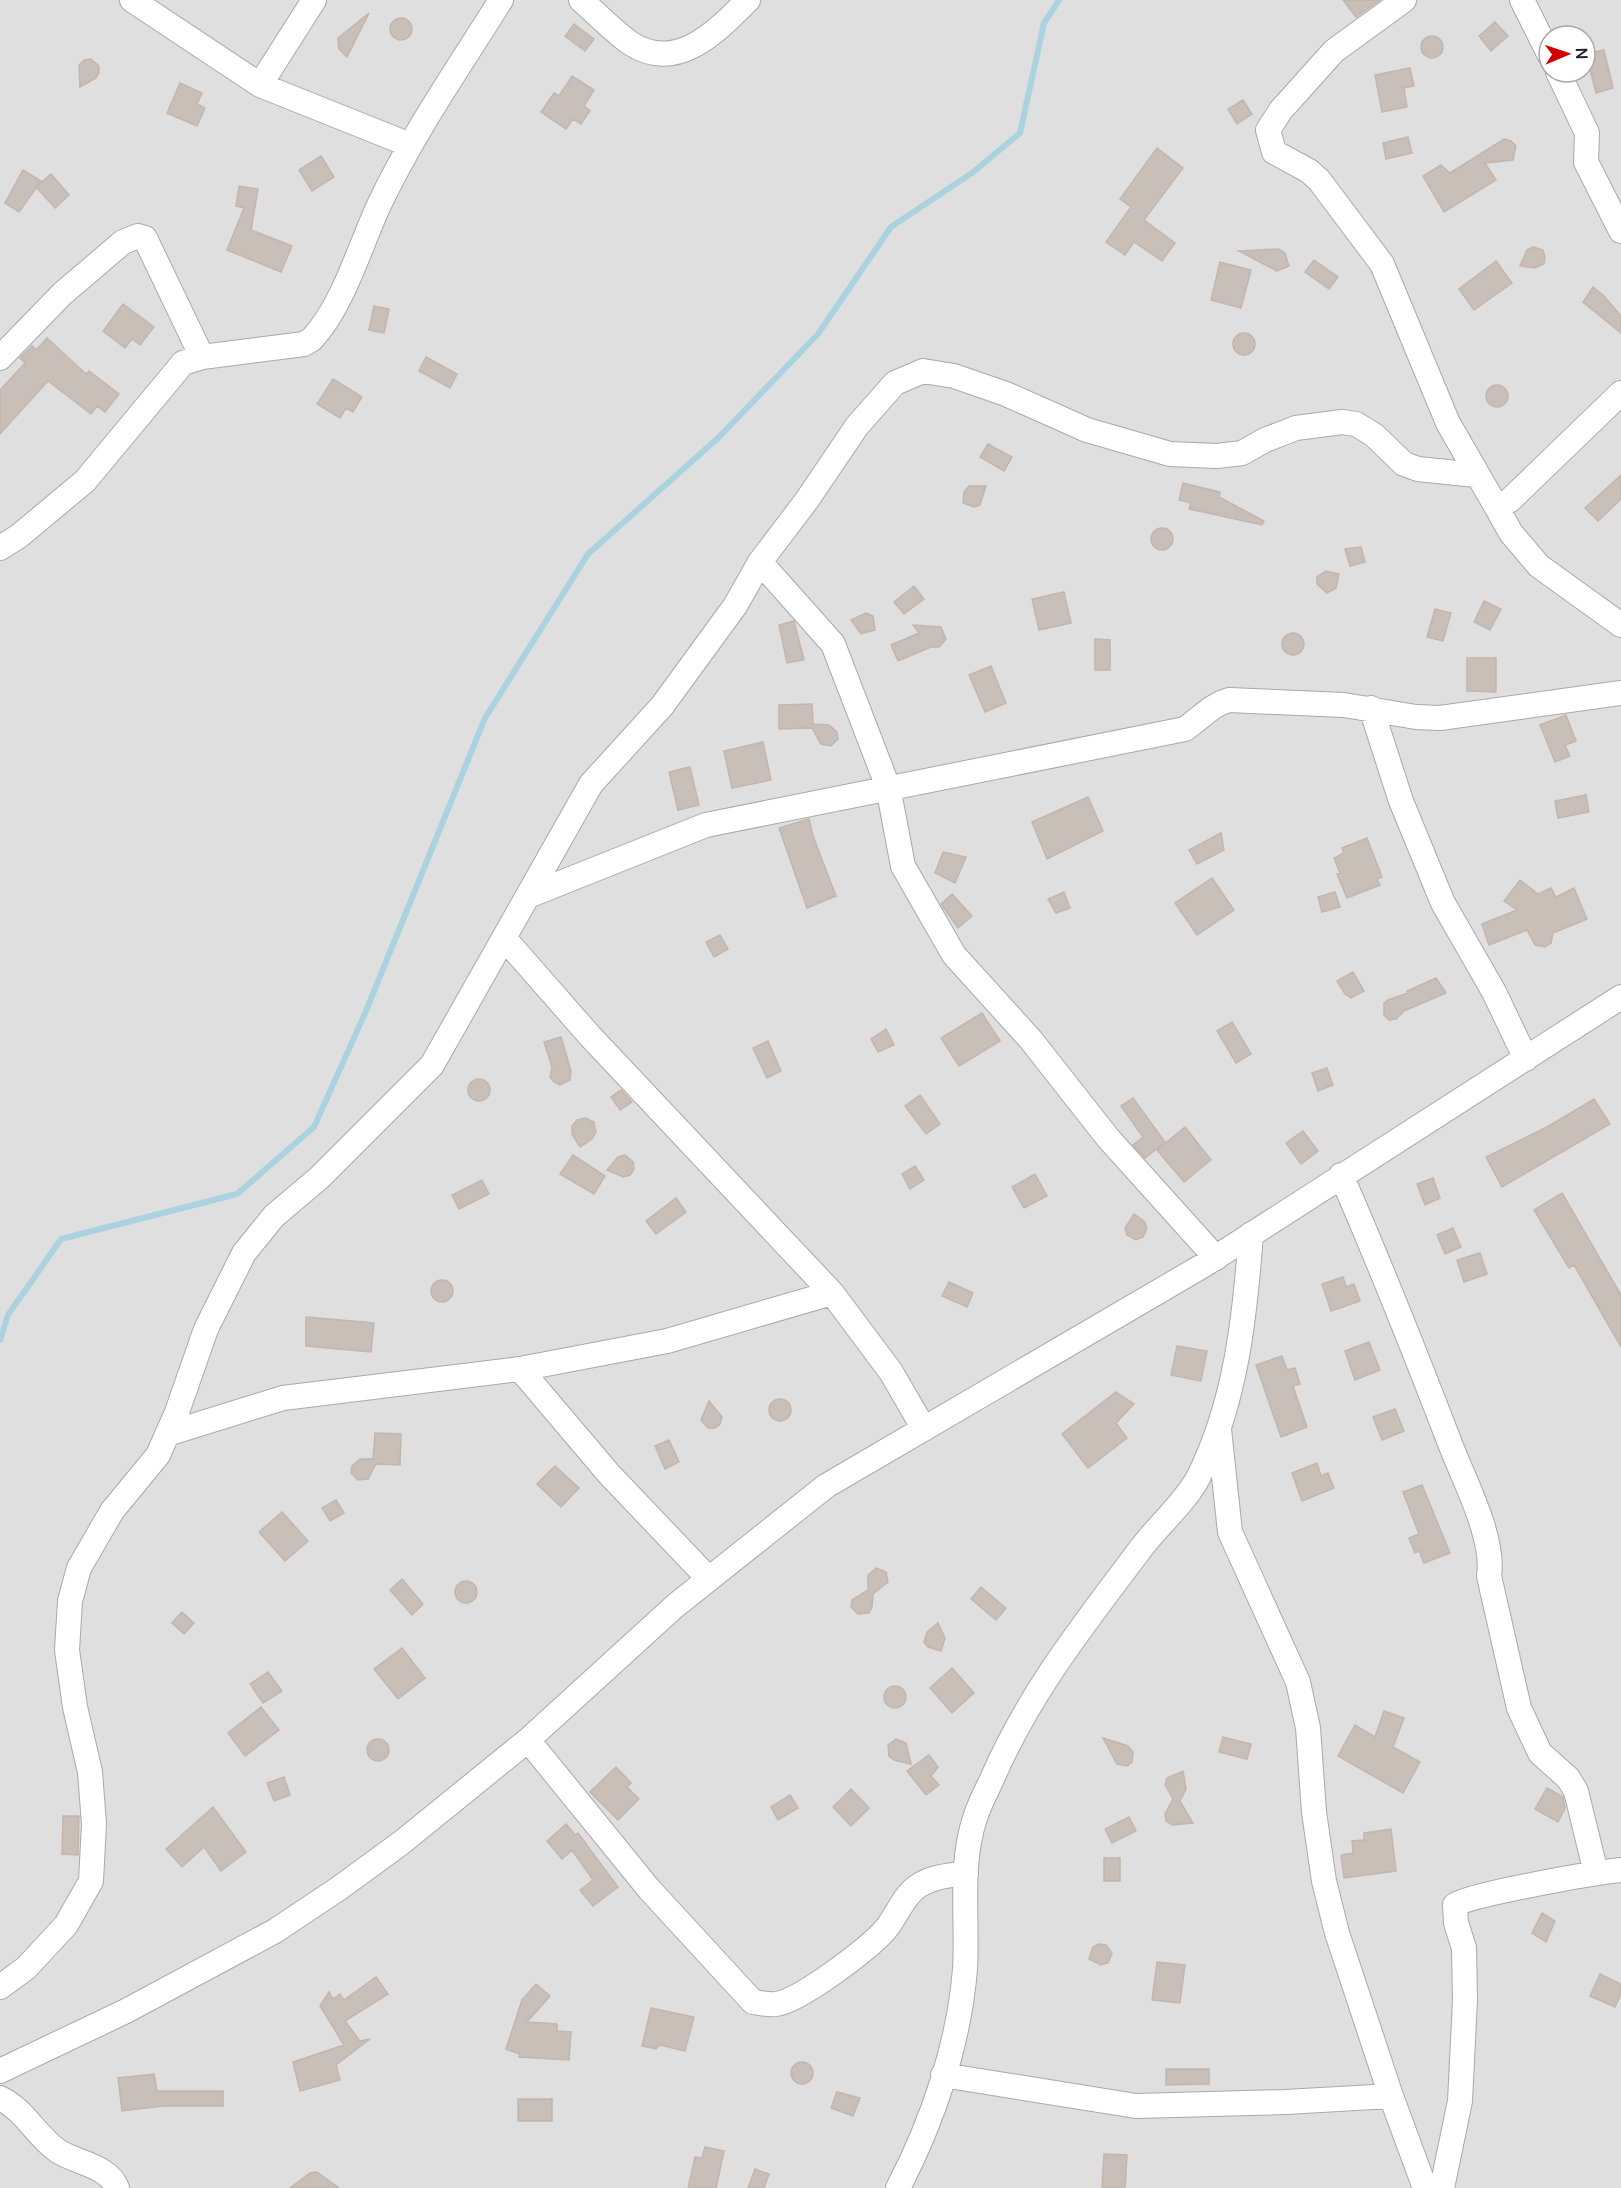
<svg xmlns="http://www.w3.org/2000/svg" width="1621" height="2188" viewBox="0 0 1621 2188" font-family="Manrope,sans-serif">
	<style>
		.residential { fill: #e0dfdf; fill-rule: evenodd }
		.lines { fill: none; stroke-linecap: round; stroke-linejoin: round }
		.stream { stroke: #aad3df; stroke-width: 6 }
		.building { fill: #c7bfb8; stroke: #c4b6ab; stroke-width: 1.5 }
		.minor-casing { stroke: #a9a9a9; stroke-width: 26 }
		.minor { stroke: #fff; stroke-width: 24 }
	</style>
	<rect width="100%" height="100%" fill="#f2efe9"/>
	<path class="residential" d="M0 0H1621V2188H0ZM1549 36H1585V72H1549Z"/>
	<g class="lines">
		<path class="stream" d="M0 1340 8 1315 61 1239 237 1194 314 1127 366 1011 485 718 588 554 718 438 818 334 891 227 972 173 1020 133 1044 23 1059 0"/>
	</g>
	<path class="building" d="M1343 0H1380L1356 17Z
		M369 13 347 57 339 49 338 38Z
		M390 29a11 11 0 1 1 22 0a11 11 0 1 1-22 0Z
		M1495 22 1508 36 1491 51 1479 36Z
		M574 24 594 39 585 51 565 36Z
		M1421 47a11 11 0 1 1 22 0a11 11 0 1 1-22 0Z
		M1604 50 1613 88 1596 93 1586 54Z
		M91 59 99 66V73L96 78 80 87 79 65 84 60Z
		M1410 68 1414 86 1404 88 1407 107 1382 112 1375 75Z
		M572 76 594 90 584 106 590 111 581 124 573 119 566 129 541 112 554 93 559 96Z
		M180 83 202 93 197 104 205 108 197 126 167 113Z
		M1243 100 1252 114 1237 124 1228 109Z
		M1408 137 1412 153 1386 159 1383 143Z
		M1504 139 1511 141 1516 146 1513 160 1485 163 1496 180 1444 212 1423 176 1441 165 1450 173Z
		M1157 148 1183 168 1144 220 1175 243 1162 261 1134 242 1125 255 1106 242 1131 207 1120 199Z
		M321 156 334 177 312 191 299 170Z
		M23 170 41 181 19 212 5 203Z
		M51 174 69 195 55 208 36 187Z
		M239 186 258 189 251 230 292 246 281 272 227 250 244 208 236 206Z
		M1533 247 1543 250 1545 257 1544 264 1534 268 1520 266 1527 250Z
		M1279 249 1285 253 1289 266 1277 271 1239 251Z
		M1314 260 1338 277 1329 289 1305 272Z
		M1496 261 1512 283 1474 310 1459 289Z
		M1220 262 1251 270 1241 308 1211 300Z
		M1593 287 1603 295 1621 316V333L1583 302Z
		M123 304 154 327 140 345 132 339 125 348 103 331Z
		M374 306 389 309 384 333 369 330Z
		M1233 344a11 11 0 1 1 22 0a11 11 0 1 1-22 0Z
		M47 338 86 374 89 371 119 394 105 412 97 406 91 414 48 381 0 434V390L25 363 20 358 32 346 36 350Z
		M426 357 457 374 450 388 419 371Z
		M333 379 362 397 353 412 346 408 340 418 317 404Z
		M1486 396a11 11 0 1 1 22 0a11 11 0 1 1-22 0Z
		M988 444 1012 457 1004 471 980 457Z
		M1621 475V499L1598 521 1585 508Z
		M1183 483 1220 492 1219 497 1264 521 1262 525 1189 509 1191 503 1179 500Z
		M969 486H986L980 505 974 507 963 503 964 492Z
		M1151 539a11 11 0 1 1 22 0a11 11 0 1 1-22 0Z
		M1361 547 1365 562 1350 566 1345 549Z
		M1326 571 1339 574 1336 588 1327 593 1317 584V577Z
		M914 586 924 599 904 614 894 602Z
		M1064 592 1071 623 1039 630 1032 599Z
		M1484 601 1501 609 1490 630 1474 622Z
		M1435 609 1451 613 1443 641 1427 637Z
		M866 613 873 616 875 630 861 634 851 620Z
		M794 621 804 660 787 663 779 625Z
		M913 625 941 627 946 639 939 647H931L898 661 891 645 919 633Z
		M1282 644a11 11 0 1 1 22 0a11 11 0 1 1-22 0Z
		M1095 639 1110 640V670H1095Z
		M1467 658H1496V692L1467 691Z
		M991 666 1006 703 985 712 969 675Z
		M812 704 813 724 829 725 837 732 838 739 831 746 821 744 812 728 779 729V705Z
		M1566 715 1576 741 1565 745 1570 756 1555 762 1540 725Z
		M763 742 771 780 732 788 724 751Z
		M690 767 699 805 678 810 669 772Z
		M1586 795 1589 812 1558 818 1555 801Z
		M1088 797 1103 831 1047 859 1032 822Z
		M809 819 813 836 836 896 807 908 779 828Z
		M1221 833 1224 850 1197 864 1189 850Z
		M1367 838 1382 877 1377 879 1380 885 1347 898 1337 874 1340 873 1334 858 1344 853 1342 848Z
		M943 852 966 857 955 883 935 873Z
		M1212 878 1234 910 1197 935 1175 903Z
		M1520 880 1538 894 1551 888 1556 897 1574 888 1587 919 1553 933 1551 943 1545 947 1535 945 1527 930 1489 945 1482 924 1517 910 1504 901Z
		M1064 892 1070 908 1056 913 1048 899Z
		M1335 892 1340 907 1322 912 1318 897Z
		M952 894 972 916 958 928 941 904Z
		M720 935 728 949 714 957 706 942Z
		M1353 972 1364 991 1351 998 1345 994 1337 981Z
		M1436 978 1446 993 1404 1011 1396 1019 1389 1020 1384 1015V1003L1388 1000 1408 993 1407 991Z
		M982 1013 1000 1041 959 1066 941 1038Z
		M1232 1022 1251 1054 1236 1063 1217 1031Z
		M886 1029 894 1045 878 1052 871 1039Z
		M561 1037 571 1071 570 1080 560 1085 554 1082 550 1077 552 1067 544 1042Z
		M768 1041 781 1071 767 1078 753 1048Z
		M1327 1068 1333 1085 1318 1091 1312 1073Z
		M468 1090a11 11 0 1 1 22 0a11 11 0 1 1-22 0Z
		M621 1090 632 1102 620 1110 611 1097Z
		M920 1095 940 1124 926 1134 905 1106Z
		M1133 1098 1165 1142 1145 1158 1133 1145 1143 1137 1121 1106Z
		M1594 1099 1610 1124 1502 1187 1486 1157 1547 1127Z
		M585 1118 594 1122 596 1132 592 1139 580 1147 572 1134V1126L577 1120Z
		M1185 1127 1211 1160 1184 1182 1157 1150Z
		M1303 1131 1318 1151 1301 1164 1286 1143Z
		M573 1155 605 1176 594 1194 560 1174Z
		M625 1155 633 1162 634 1169 630 1175 623 1177 607 1170 618 1157Z
		M915 1166 924 1180 910 1189 902 1174Z
		M1035 1174 1047 1196 1024 1208 1012 1187Z
		M1433 1178 1440 1198 1425 1205 1417 1184Z
		M482 1180 489 1194 459 1209 452 1195Z
		M1562 1193 1621 1295V1347L1574 1265 1569 1268 1534 1210Z
		M676 1198 686 1212 656 1234 646 1221Z
		M1134 1214 1144 1221 1147 1228 1143 1237 1136 1240 1127 1235 1125 1228Z
		M1453 1228 1461 1247 1445 1254 1437 1235Z
		M1480 1253 1487 1274 1464 1282 1457 1260Z
		M1343 1277 1346 1287 1354 1284 1360 1301 1331 1311 1322 1284Z
		M431 1291a11 11 0 1 1 22 0a11 11 0 1 1-22 0Z
		M949 1282 973 1293 967 1307 942 1296Z
		M306 1317 374 1323 371 1352 306 1346Z
		M1369 1342 1380 1370 1355 1380 1345 1351Z
		M1177 1346 1207 1351 1201 1381 1171 1375Z
		M1282 1356 1287 1370 1295 1368 1300 1384 1293 1386 1307 1427 1281 1437 1256 1365Z
		M1116 1392 1134 1404 1116 1423 1127 1438 1088 1468 1062 1434Z
		M769 1410a11 11 0 1 1 22 0a11 11 0 1 1-22 0Z
		M709 1401 722 1417 720 1424 715 1428H708L701 1420Z
		M1395 1409 1404 1431 1382 1440 1373 1417Z
		M375 1433 401 1434 400 1465 376 1464 368 1479 358 1480 351 1473 352 1466 360 1459H373Z
		M669 1440 679 1462 665 1469 655 1446Z
		M1317 1463 1321 1476 1328 1473 1334 1488 1302 1501 1292 1473Z
		M555 1466 579 1488 561 1507 537 1484Z
		M1422 1485 1450 1553 1424 1563 1419 1551 1415 1553 1409 1538 1419 1534 1403 1492Z
		M336 1500 344 1513 330 1521 322 1508Z
		M282 1512 308 1541 285 1561 259 1532Z
		M876 1568 886 1572 888 1582 873 1594 872 1607 869 1613 858 1614 851 1607 852 1600 868 1590V1575Z
		M402 1579 423 1604 412 1615 390 1590Z
		M455 1592a11 11 0 1 1 22 0a11 11 0 1 1-22 0Z
		M981 1587 1006 1608 996 1620 971 1599Z
		M182 1612 194 1623 184 1634 172 1623Z
		M938 1623 945 1638 941 1651 928 1647 924 1642 927 1632Z
		M402 1648 425 1678 398 1699 374 1669Z
		M952 1668 974 1693 952 1713 930 1688Z
		M268 1672 282 1691 263 1703 250 1684Z
		M884 1697a11 11 0 1 1 22 0a11 11 0 1 1-22 0Z
		M261 1707 279 1730 245 1756 228 1733Z
		M1384 1711 1404 1718 1393 1747 1420 1762 1403 1793 1338 1756 1355 1725 1375 1737Z
		M1223 1737 1251 1744 1247 1759 1219 1752Z
		M1103 1738 1128 1746 1133 1752 1132 1762 1127 1766 1117 1764Z
		M896 1739 906 1743 911 1764 894 1760 889 1756 888 1745Z
		M367 1750a11 11 0 1 1 22 0a11 11 0 1 1-22 0Z
		M929 1755 938 1767 931 1776 939 1785 926 1795 907 1771Z
		M616 1767 631 1783 627 1787 639 1799 618 1820 590 1792Z
		M1183 1771 1186 1789 1180 1801 1193 1823 1172 1825 1166 1821 1165 1814 1173 1799 1165 1785 1167 1778Z
		M284 1777 290 1795 274 1801 267 1783Z
		M1547 1788 1563 1797 1565 1808 1558 1822 1535 1809Z
		M851 1789 869 1808 851 1826 833 1807Z
		M790 1795 798 1808 778 1820 771 1807Z
		M213 1807 246 1852 221 1871 204 1847 182 1867 166 1849Z
		M63 1816H79L78 1855 62 1854Z
		M1129 1817 1136 1831 1112 1843 1105 1829Z
		M566 1824 575 1835 578 1833 618 1887 593 1906 580 1890 593 1880 572 1850 562 1859 547 1841Z
		M1391 1829 1396 1871 1344 1878 1341 1855 1353 1853 1352 1841 1364 1840V1833Z
		M1104 1858H1120V1881H1104Z
		M1542 1913 1555 1921 1546 1942 1532 1933Z
		M1099 1944 1106 1945 1112 1953 1108 1963 1101 1965 1089 1959 1093 1947Z
		M1157 1962 1185 1965 1180 2003 1152 2000Z
		M1600 1974 1621 1984V1994L1615 2007 1590 1996Z
		M376 1977 388 1994 345 2021 360 2041 370 2039 336 2065 340 2080 300 2091 293 2062 344 2045 320 2006 329 1992 333 1999 340 1994 344 2000Z
		M536 1984 550 1996 527 2022 557 2024V2031L571 2032 569 2060 519 2057 520 2054 506 2049 522 2000Z
		M651 2008 694 2017 685 2051 660 2045 656 2049 642 2046Z
		M791 2073a11 11 0 1 1 22 0a11 11 0 1 1-22 0Z
		M1166 2069H1209V2084L1166 2085Z
		M154 2074 157 2091H223V2106H163L122 2111 118 2078Z
		M837 2092 860 2098 853 2116 831 2108Z
		M518 2099H552V2121H518Z
		M705 2147 724 2151 716 2188H688L695 2157 702 2158Z
		M1104 2154 1127 2155 1125 2188H1102Z
		M755 2169 769 2174 764 2188H748Z
		M317 2172 339 2188H290L310 2173Z"/>
	<g class="lines">
		<g class="minor-casing">
			<path id="minor" d="M132 0 260 85 410 145
				M581 0C597 14 613 31 630 43 677 74 717 31 748 0
				M1404 0 1334 51 1281 110 1268 130 1274 152 1309 171 1319 180 1382 264 1448 423 1497 508
				M1522 0 1549 54
				M1558 72 1587 133 1586 162 1621 231
				M260 85 314 0
				M0 358 62 294 123 242 138 236 145 238 202 357
				M1621 393 1510 500 1497 508 1511 533 1539 566 1621 625
				M0 548 19 536 85 481 183 363 202 357 304 344 312 339C343 306 360 246 379 205 413 133 459 67 501 0
				M760 562 833 644 888 787 903 866 954 955 1031 1040 1108 1138 1216 1258
				M1371 708 1401 801 1443 903 1494 992 1526 1059
				M528 896 706 825 1185 729C1201 718 1211 705 1229 700L1344 705 1416 717 1440 718 1621 693
				M505 939 590 1036 832 1293 891 1372 924 1429
				M1341 1175C1380 1264 1416 1355 1451 1446 1465 1482 1495 1539 1489 1576L1519 1708 1540 1753 1568 1778 1576 1791 1596 1873
				M520 1369 609 1474 708 1578
				M1219 1429 1230 1532 1298 1682 1308 1728 1314 1812 1324 1881 1337 1933 1391 2096 1425 2188
				M167 1434 283 1398 520 1369 667 1341 832 1293
				M528 1740 649 1889 753 2002C760 2003 769 2005 776 2004 800 2001 868 1949 885 1930 897 1916 903 1896 918 1886 933 1876 949 1876 966 1873
				M0 1987 26 1968 66 1925 91 1881 94 1824 90 1772 75 1707 67 1650 70 1601 79 1568 112 1511 158 1455 177 1412 206 1329 244 1253 274 1216 319 1178 432 1065 591 784 662 706 735 606 760 562 807 500 857 426 895 383 923 371 954 376 1006 394 1087 430 1170 454 1217 456 1242 453 1265 440 1296 428 1342 422 1356 424 1374 435 1404 464 1418 469 1476 475
				M0 2071 126 2011 275 1931 338 1889 401 1843 528 1740 675 1606 826 1486 1204 1265 1621 997
				M943 2075 1136 2106 1286 2102 1391 2096
				M0 2098C25 2110 36 2136 58 2151 76 2163 108 2165 117 2188
				M898 2188C933 2121 959 2044 965 1969 968 1919 959 1866 975 1818 979 1805 986 1792 992 1779 1030 1691 1085 1623 1142 1547 1158 1526 1186 1501 1198 1478 1236 1403 1245 1316 1251 1234
				M1442 2188 1460 2101 1465 2000 1464 1948 1456 1923 1455 1905C1466 1895 1599 1872 1621 1870"/>
		</g>
		<use href="#minor" class="minor"/>
	</g>
	<g transform="translate(1567 54) rotate(88)"><circle r="28" fill="#ffffff" stroke="#a7a7a7" stroke-width="1.5"/>
	<path d="M0-4.5L10 22L0 15L-10 22Z" fill="#d40000"/>
	<text y="-9" font-size="16" font-weight="bold" text-anchor="middle" fill="#222222">N</text>
	</g>
</svg>
